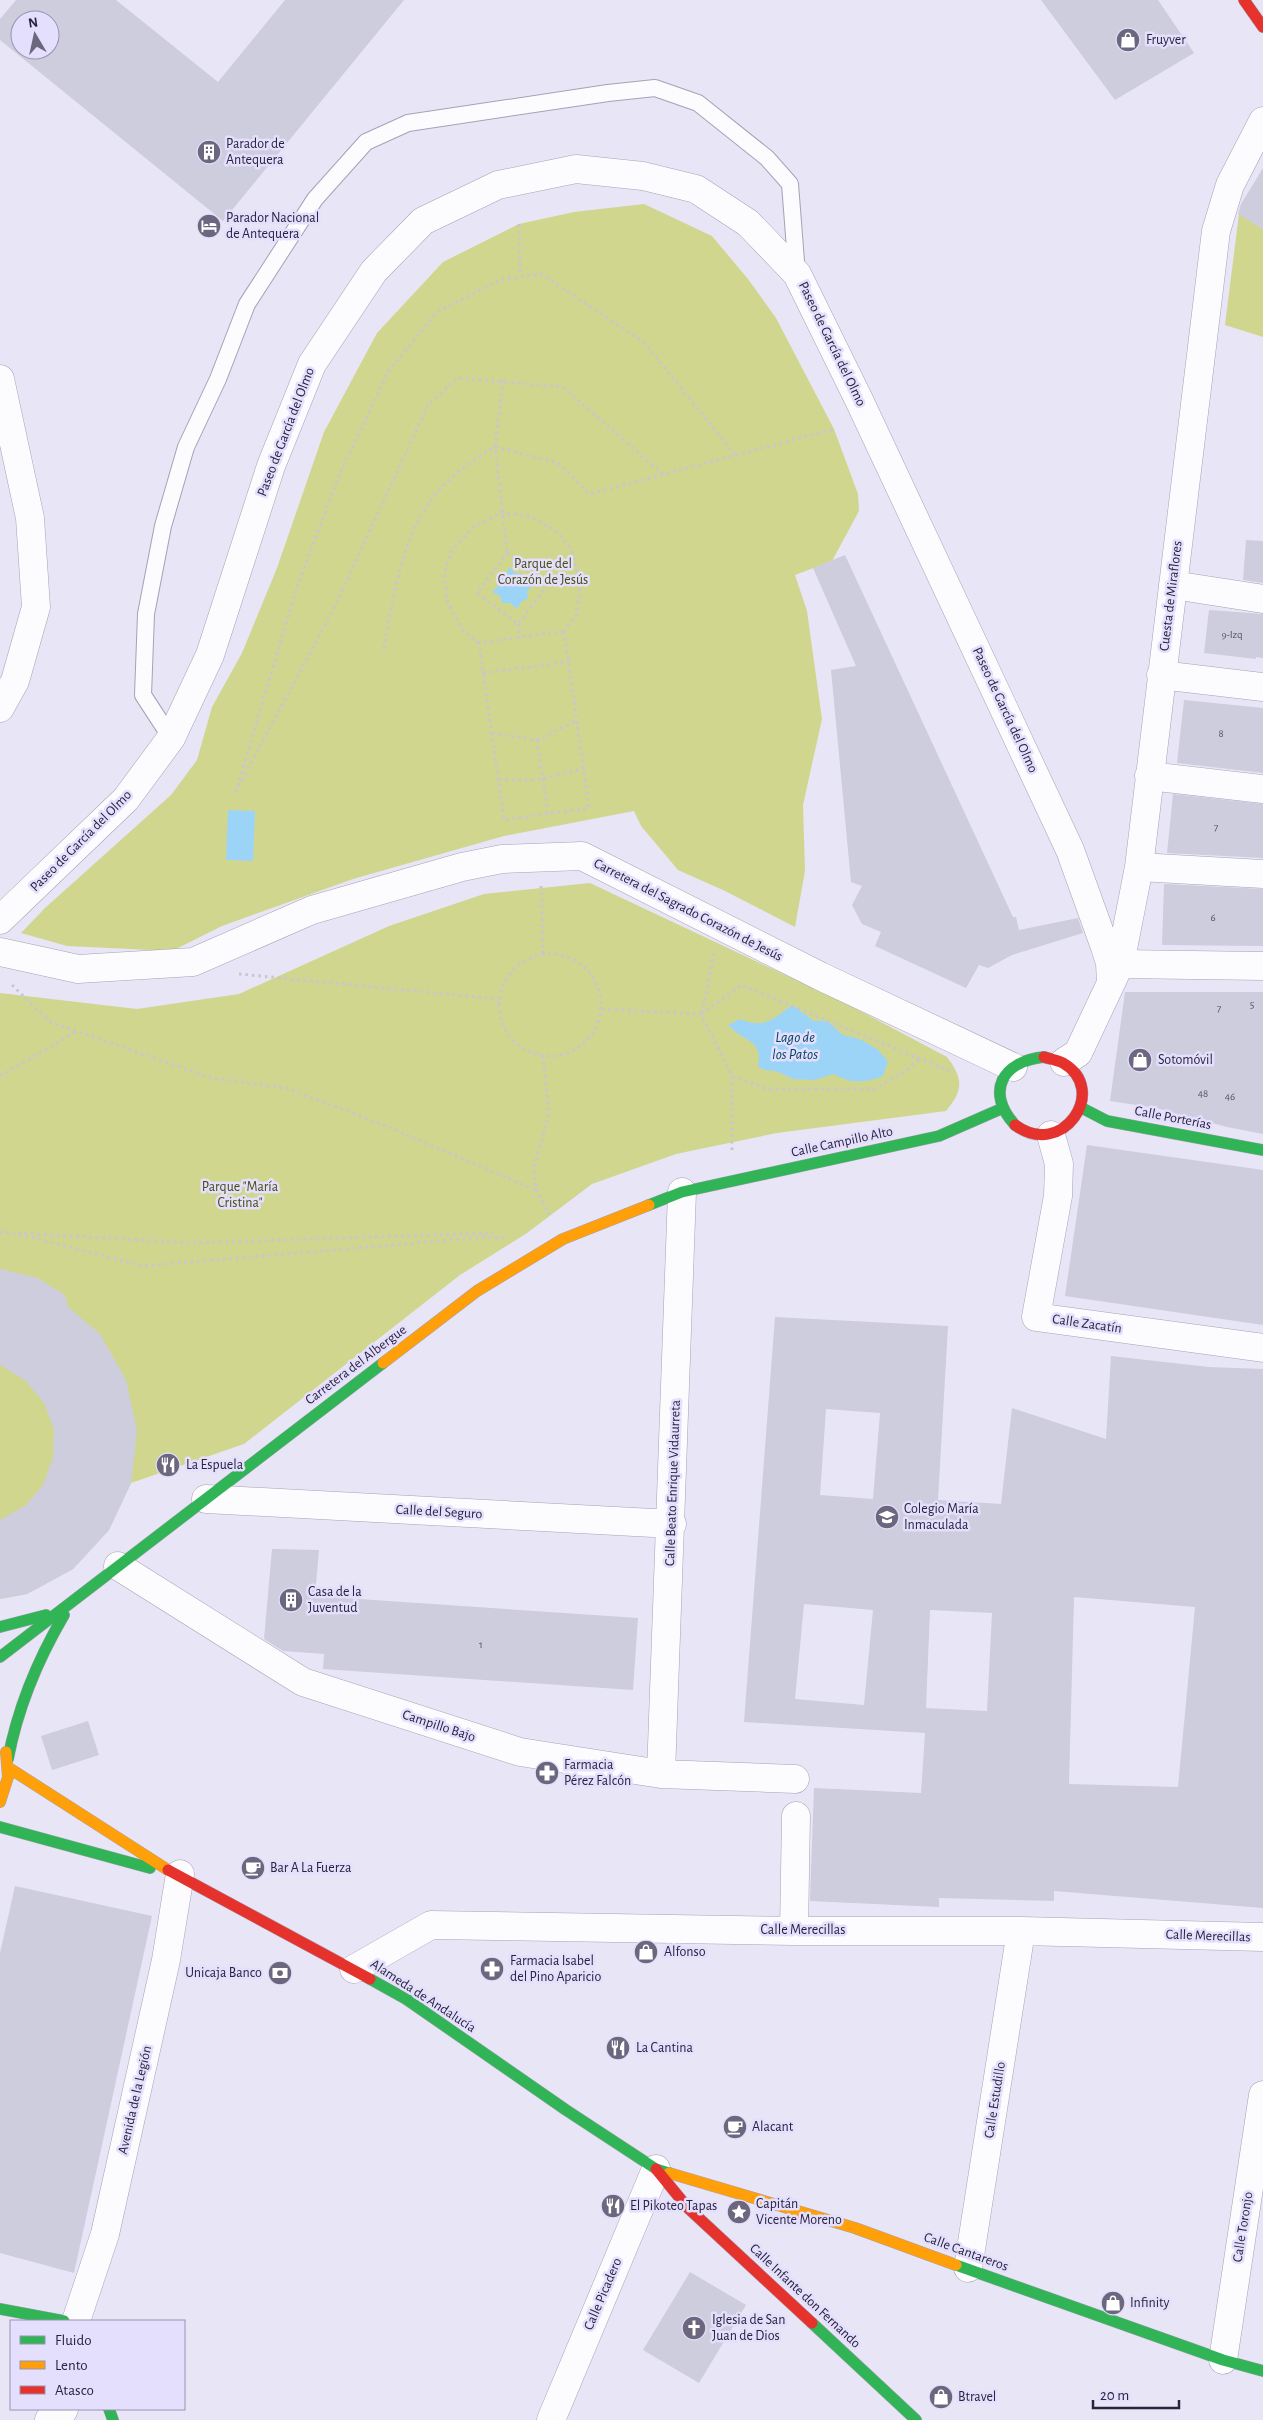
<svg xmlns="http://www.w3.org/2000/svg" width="1263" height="2420" viewBox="0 0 1263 2420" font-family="'Alegreya Sans',sans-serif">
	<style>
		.green { fill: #d1d68f }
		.water { fill: #9cd4f7 }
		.building { fill: #cdcdde; fill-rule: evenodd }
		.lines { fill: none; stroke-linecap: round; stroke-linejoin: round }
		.lane-casing { stroke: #a6a2b6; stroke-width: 18 }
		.street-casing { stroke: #a6a2b6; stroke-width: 29 }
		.fast-casing { stroke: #a6a2b6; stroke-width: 12 }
		.slow-casing { stroke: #a6a2b6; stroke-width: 12 }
		.jam-casing { stroke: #a6a2b6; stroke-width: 12 }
		.path { stroke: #c8c6cf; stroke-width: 3; stroke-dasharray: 2.5 4; stroke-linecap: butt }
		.lane { stroke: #fcfbfe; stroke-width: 16 }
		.street { stroke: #fcfbfe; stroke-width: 28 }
		.fast { stroke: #30b455; stroke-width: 11 }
		.slow { stroke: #ff9f0a; stroke-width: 11 }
		.jam { stroke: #e5322d; stroke-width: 11 }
		.labels { text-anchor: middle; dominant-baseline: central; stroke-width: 5; stroke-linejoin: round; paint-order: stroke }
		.number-label { font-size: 11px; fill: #545068 }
		.poi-label { font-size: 14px; fill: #29233e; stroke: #e4dffc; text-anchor: start }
		.street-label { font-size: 14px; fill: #29233e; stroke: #e4dffc }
		.park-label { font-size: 14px; fill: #484c13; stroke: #e4dffc }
		.water-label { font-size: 15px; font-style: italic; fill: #004663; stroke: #e4dffc }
	</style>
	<rect width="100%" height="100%" fill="#e8e5f6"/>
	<path class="green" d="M644 204 712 236 748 279 776 318 834 429 858 494 859 511 832 561 795 575 807 611 822 719 803 805 805 871 795 927 723 890 678 870 641 826 634 811 504 836 353 879 222 926 172 951 67 946 21 933 45 908 171 795 197 760 212 707 242 653 277 568 324 432 377 333 443 262 519 224 574 212Z
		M1239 214 1263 229V337L1225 325Z
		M590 883 847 1004 947 1057C964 1079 963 1091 946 1111L777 1133 676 1154 592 1184 527 1233 460 1275 244 1444 131 1483 109 1530 73 1569 27 1594 0 1599V993L137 1009 239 994 389 926 484 894Z"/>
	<path class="water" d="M509 567 515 573 522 574 524 581 533 585 527 591 528 598 521 602 517 609 510 603H502L500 596 492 592 499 585V578L506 575Z
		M228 810 255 811 253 861 226 860Z
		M792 1005 814 1021H827L843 1035 860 1039 877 1049 888 1061 883 1076C865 1083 851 1084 833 1074L815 1080 793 1079 776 1071 764 1070 758 1066C763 1039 745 1043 728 1025L740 1019C765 1029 772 1020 792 1005Z"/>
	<path class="building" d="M16 0H116L218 82 285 0H404L223 221 0 40V19ZM20 20H50V50H20Z
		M1041 0H1158L1194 53 1115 100Z
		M1263 168V229L1238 214 1241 204Z
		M1246 540 1263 541V583L1243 580Z
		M845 555 1013 917H1016L1019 930 1078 918 1083 933 1012 955 988 968 979 965 966 988 875 946 881 932 862 924 852 905 862 886 851 882 831 670 856 666 813 568Z
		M1209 610 1263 614V658L1256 657V659L1204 653Z
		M1184 700 1263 708V773L1177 763Z
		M1173 794 1263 804V858L1167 853Z
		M1164 884 1263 889V946L1162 945Z
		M1125 992H1263V1134L1227 1127 1156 1108 1110 1101Z
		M1087 1145 1263 1170V1325L1065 1296Z
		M0 1269 37 1278 65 1295 68 1307 100 1334 126 1380 137 1431 131 1483 109 1530 73 1569 27 1594 0 1599V1520L25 1506 43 1485 53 1458 54 1429 44 1403 26 1381 0 1365Z
		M775 1317 948 1326 938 1500 1001 1504 1012 1408 1106 1439 1111 1356 1209 1367 1263 1369V1908L1054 1891V1901L939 1898V1907L810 1901 814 1788 921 1793 925 1733 744 1722ZM826 1409 880 1413 873 1499 820 1495ZM1074 1597 1195 1607 1178 1787 1069 1784ZM804 1604 873 1610 864 1705 795 1699ZM930 1610 992 1613 987 1711 926 1708Z
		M272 1549 319 1550 315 1596 638 1618 633 1690 323 1669 324 1654 283 1651 264 1639Z
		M88 1721 99 1755 52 1770 41 1736Z
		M15 1886 152 1916 74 2273 0 2253V1953Z
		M690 2272 746 2305 699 2383 643 2350Z"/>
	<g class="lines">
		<g class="lane-casing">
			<path id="lane" d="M171 738 143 695 146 614 163 526 186 447 218 379 247 304 315 199 366 142 408 123 608 93 655 88 698 103 767 158 790 184 797 274"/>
		</g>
		<g class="street-casing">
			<path id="street" d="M0 379 30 518 36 607 15 681 0 708
				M1173 585 1263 599
				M1161 675 1263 687
				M1149 776 1263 789
				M1139 867 1263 874
				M0 920 126 799 171 738 210 655 271 466 312 364 374 271 423 221 498 185 576 169 643 176 696 189 748 223 797 274 859 400 1070 850 1105 947 1110 963 1111 983
				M0 952 78 969 193 962 312 910 462 867 502 859 582 856 820 976 1013 1067
				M1120 964 1263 966
				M1064 1062 1078 1053 1120 964 1139 867 1216 231 1230 185 1263 121
				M1051 1135 1059 1164 1058 1196 1036 1317 1263 1348
				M206 1499 672 1524
				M118 1566 303 1682 520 1752 661 1774 795 1779
				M661 1774 682 1192
				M794 1931 796 1816
				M354 1969 431 1925 794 1931H1021L1263 1937
				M968 2268 1021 1931
				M76 2321 105 2234 166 1960 180 1874
				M1223 2360 1263 2095
				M49 2420 61 2414 64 2409
				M551 2420 656 2169"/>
		</g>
		<g class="fast-casing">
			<path id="fast" d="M1080 1107 1107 1121 1263 1150
				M1015 1125C985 1092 1002 1061 1044 1057
				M649 1205 682 1192 939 1136 1003 1108
				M0 1627 46 1615
				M0 1657 383 1363
				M8 1759C18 1706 37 1661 64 1615
				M0 1827 150 1868
				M370 1979 406 1999 566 2110 656 2169 669 2173
				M956 2265 1223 2360 1263 2371
				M0 2309 64 2321
				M812 2323 916 2420
				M109 2409 113 2420"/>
		</g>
		<g class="slow-casing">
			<path id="slow" d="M383 1363 477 1291 563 1239 649 1205
				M9 1768 168 1870
				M0 1802 8 1777 6 1752
				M669 2173 855 2228 956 2265"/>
		</g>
		<g class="jam-casing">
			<path id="jam" d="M1244 0 1263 27
				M1015 1125C1062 1160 1110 1090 1063 1063 1057 1060 1050 1059 1044 1057
				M168 1870 370 1979
				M656 2169 688 2208 812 2323"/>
		</g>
		<path class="path" d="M519 224 520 276
			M503 380 495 447 507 553
			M663 474 563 387 457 378 428 405 335 606 236 791 297 587 340 473 389 370 437 312 502 279 541 274 644 342 735 455
			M507 553 548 585 518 624 477 593Z
			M518 624 521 637
			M564 631 589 808 504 820 479 643Z
			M479 643 463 631 447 601 444 574 451 552 473 527 501 513 530 516 558 532 572 552 581 584 576 615 564 631
			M384 648C394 592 403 525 446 483 460 469 478 457 495 447L558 463 590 494 834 429
			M483 673 568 662
			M492 733 537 740 576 721
			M537 740 548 813
			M499 780 543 779 584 768
			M541 886 543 954
			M499 1005a51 51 0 1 1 102 0a51 51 0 1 1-102 0Z
			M239 974 499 999
			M12 985 50 1022 212 1078 286 1088 376 1122 536 1190
			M602 1009 701 1014 732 1076 767 1089H875L905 1071 920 1058
			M702 1013 714 953
			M701 1014 742 985 954 1073
			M543 1056 549 1114 534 1166 536 1190 550 1215
			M0 1076 76 1032
			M732 1076V1153
			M0 1232 14 1233 143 1266 486 1237 508 1238
			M18 1233 193 1243 493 1233"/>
		<use href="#lane" class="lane"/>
		<use href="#street" class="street"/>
		<use href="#fast" class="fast"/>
		<use href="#slow" class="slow"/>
		<use href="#jam" class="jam"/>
	</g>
	<defs>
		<g id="shop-disc" transform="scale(1.25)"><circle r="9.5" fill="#6c677e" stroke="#e4dffc"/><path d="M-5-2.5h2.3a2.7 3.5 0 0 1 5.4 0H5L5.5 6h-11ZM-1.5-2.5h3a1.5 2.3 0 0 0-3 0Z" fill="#fff"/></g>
		<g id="building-disc" transform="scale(1.25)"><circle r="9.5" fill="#6c677e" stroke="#e4dffc"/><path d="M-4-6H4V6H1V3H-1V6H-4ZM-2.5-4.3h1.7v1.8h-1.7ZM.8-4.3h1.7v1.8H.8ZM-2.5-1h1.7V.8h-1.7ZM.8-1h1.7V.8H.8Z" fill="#fff"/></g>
		<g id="hotel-disc" transform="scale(1.25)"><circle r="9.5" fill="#6c677e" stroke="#e4dffc"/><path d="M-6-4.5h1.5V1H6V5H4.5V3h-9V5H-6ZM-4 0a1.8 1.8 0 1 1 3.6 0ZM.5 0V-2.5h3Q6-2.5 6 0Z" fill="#fff"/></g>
		<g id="restaurant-disc" transform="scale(1.25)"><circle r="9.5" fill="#6c677e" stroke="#e4dffc"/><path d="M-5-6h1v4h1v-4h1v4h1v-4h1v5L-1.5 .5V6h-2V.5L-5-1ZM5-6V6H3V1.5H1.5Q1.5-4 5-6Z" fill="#fff"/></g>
		<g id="school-disc" transform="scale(1.25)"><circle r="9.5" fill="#6c677e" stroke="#e4dffc"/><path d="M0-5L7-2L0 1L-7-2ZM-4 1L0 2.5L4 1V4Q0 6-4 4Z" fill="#fff"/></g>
		<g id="pharmacy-disc" transform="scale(1.25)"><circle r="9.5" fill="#6c677e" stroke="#e4dffc"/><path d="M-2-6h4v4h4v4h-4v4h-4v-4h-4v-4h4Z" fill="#fff"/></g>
		<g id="cafe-disc" transform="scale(1.25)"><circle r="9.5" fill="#6c677e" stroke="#e4dffc"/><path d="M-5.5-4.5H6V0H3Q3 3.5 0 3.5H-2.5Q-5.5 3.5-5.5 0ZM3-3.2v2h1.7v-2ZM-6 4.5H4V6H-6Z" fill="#fff"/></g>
		<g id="bank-disc" transform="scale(1.25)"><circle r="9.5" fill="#6c677e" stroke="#e4dffc"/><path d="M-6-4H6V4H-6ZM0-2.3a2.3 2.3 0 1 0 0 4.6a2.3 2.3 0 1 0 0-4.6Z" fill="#fff"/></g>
		<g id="sight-disc" transform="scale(1.25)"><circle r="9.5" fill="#6c677e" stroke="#e4dffc"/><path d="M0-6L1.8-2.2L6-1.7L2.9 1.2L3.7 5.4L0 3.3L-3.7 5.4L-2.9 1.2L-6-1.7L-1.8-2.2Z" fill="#fff"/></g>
		<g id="church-disc" transform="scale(1.25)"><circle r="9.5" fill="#6c677e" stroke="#e4dffc"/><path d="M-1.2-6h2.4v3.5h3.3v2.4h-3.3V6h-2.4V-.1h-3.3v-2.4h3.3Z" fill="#fff"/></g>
	</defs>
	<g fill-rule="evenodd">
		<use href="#shop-disc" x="1128" y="40"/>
		<use href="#building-disc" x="209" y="152"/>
		<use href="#hotel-disc" x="209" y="226"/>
		<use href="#shop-disc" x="1140" y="1060"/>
		<use href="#restaurant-disc" x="168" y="1465"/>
		<use href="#school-disc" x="887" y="1517"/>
		<use href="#building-disc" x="291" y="1600"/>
		<use href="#pharmacy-disc" x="547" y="1773"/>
		<use href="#cafe-disc" x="253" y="1868"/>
		<use href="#shop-disc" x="646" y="1952"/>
		<use href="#pharmacy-disc" x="492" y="1969"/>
		<use href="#bank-disc" x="280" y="1973"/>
		<use href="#restaurant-disc" x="618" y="2048"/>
		<use href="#cafe-disc" x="735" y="2127"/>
		<use href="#restaurant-disc" x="613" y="2206"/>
		<use href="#sight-disc" x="739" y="2212"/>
		<use href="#shop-disc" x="1113" y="2303"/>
		<use href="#church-disc" x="694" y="2328"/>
		<use href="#shop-disc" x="941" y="2397"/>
	</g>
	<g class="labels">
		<g class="number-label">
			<text x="1232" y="634">9-Izq</text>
			<text x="1221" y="733">8</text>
			<text x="1216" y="827">7</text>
			<text x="1213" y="917">6</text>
			<text x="1252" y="1004">5</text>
			<text x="1219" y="1008">7</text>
			<text x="1203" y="1093">48</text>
			<text x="1230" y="1096">46</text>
			<text x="481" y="1644">1</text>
		</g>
		<g class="poi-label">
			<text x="1146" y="40">Fruyver</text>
			<text x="226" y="144">Parador de<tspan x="226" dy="16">Antequera</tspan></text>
			<text x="226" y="218">Parador Nacional<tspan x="226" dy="16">de Antequera</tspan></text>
			<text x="1158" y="1060">Sotomóvil</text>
			<text x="186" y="1465">La Espuela</text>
			<text x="904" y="1509">Colegio María<tspan x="904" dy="16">Inmaculada</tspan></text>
			<text x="308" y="1592">Casa de la<tspan x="308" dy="16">Juventud</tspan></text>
			<text x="564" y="1765">Farmacia<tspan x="564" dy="16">Pérez Falcón</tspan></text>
			<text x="270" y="1868">Bar A La Fuerza</text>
			<text x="664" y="1952">Alfonso</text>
			<text x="510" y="1961">Farmacia Isabel<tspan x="510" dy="16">del Pino Aparicio</tspan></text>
			<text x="262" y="1973" text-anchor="end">Unicaja Banco</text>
			<text x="636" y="2048">La Cantina</text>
			<text x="752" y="2127">Alacant</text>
			<text x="756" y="2204">Capitán<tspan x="756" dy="16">Vicente Moreno</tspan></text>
			<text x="630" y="2206">El Pikoteo Tapas</text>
			<text x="1130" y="2303">Infinity</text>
			<text x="712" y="2320">Iglesia de San<tspan x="712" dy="16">Juan de Dios</tspan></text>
			<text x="958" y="2397">Btravel</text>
		</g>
		<g class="street-label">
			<text transform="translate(832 344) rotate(64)">Paseo de García del Olmo</text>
			<text transform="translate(286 432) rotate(-69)">Paseo de García del Olmo</text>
			<text transform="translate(1171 596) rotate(-83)">Cuesta de Miraflores</text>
			<text transform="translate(1005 710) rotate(65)">Paseo de García del Olmo</text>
			<text transform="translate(81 841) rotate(-45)">Paseo de García del Olmo</text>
			<text transform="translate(688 910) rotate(27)">Carretera del Sagrado Corazón de Jesús</text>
			<text transform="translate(1173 1118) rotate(11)">Calle Porterías</text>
			<text transform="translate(842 1142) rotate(-12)">Calle Campillo Alto</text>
			<text transform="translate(1087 1324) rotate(8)">Calle Zacatín</text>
			<text transform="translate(356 1365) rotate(-37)">Carretera del Albergue</text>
			<text transform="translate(673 1483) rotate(-88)">Calle Beato Enrique Vidaurreta</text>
			<text transform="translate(439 1512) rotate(3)">Calle del Seguro</text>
			<text transform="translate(439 1726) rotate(18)">Campillo Bajo</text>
			<text x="803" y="1930">Calle Merecillas</text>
			<text transform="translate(1208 1936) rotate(2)">Calle Merecillas</text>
			<text transform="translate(423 1996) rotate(33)">Alameda de Andalucía</text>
			<text transform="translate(135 2100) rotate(-77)">Avenida de la Legión</text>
			<text transform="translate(995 2100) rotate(-81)">Calle Estudillo</text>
			<text transform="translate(1243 2227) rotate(-81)">Calle Toronjo</text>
			<text transform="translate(966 2252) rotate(20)">Calle Cantareros</text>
			<text transform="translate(603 2294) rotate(-67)">Calle Picadero</text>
			<text transform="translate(805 2296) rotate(43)">Calle Infante don Fernando</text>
		</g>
		<g class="park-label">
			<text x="543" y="564">Parque del<tspan x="543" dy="16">Corazón de Jesús</tspan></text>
			<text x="240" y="1187">Parque "María<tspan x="240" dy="16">Cristina"</tspan></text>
		</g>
		<g class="water-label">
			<text x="795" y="1037">Lago de<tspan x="795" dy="17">los Patos</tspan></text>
		</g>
	</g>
	<rect x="10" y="2320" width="175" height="90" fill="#e4dffc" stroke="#9994b0"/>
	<rect x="20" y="2336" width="25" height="8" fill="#30b455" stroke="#9994b0"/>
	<text x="55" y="2345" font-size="15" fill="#29233e">Fluido</text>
	<rect x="20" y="2361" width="25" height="8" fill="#ff9f0a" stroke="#9994b0"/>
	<text x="55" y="2370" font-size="15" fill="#29233e">Lento</text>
	<rect x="20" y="2386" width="25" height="8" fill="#e5322d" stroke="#9994b0"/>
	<text x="55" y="2395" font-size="15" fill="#29233e">Atasco</text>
	<g transform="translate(35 35) rotate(351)"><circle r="24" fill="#e4dffc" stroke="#9994b0"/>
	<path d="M0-4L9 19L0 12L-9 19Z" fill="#6c677e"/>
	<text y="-8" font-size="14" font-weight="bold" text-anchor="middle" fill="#29233e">N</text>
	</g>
	<path d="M1093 2400v8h86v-8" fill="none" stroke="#29233e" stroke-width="2.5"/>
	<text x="1100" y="2400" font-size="15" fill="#29233e" stroke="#e4dffc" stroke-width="4" paint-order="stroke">20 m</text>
</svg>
